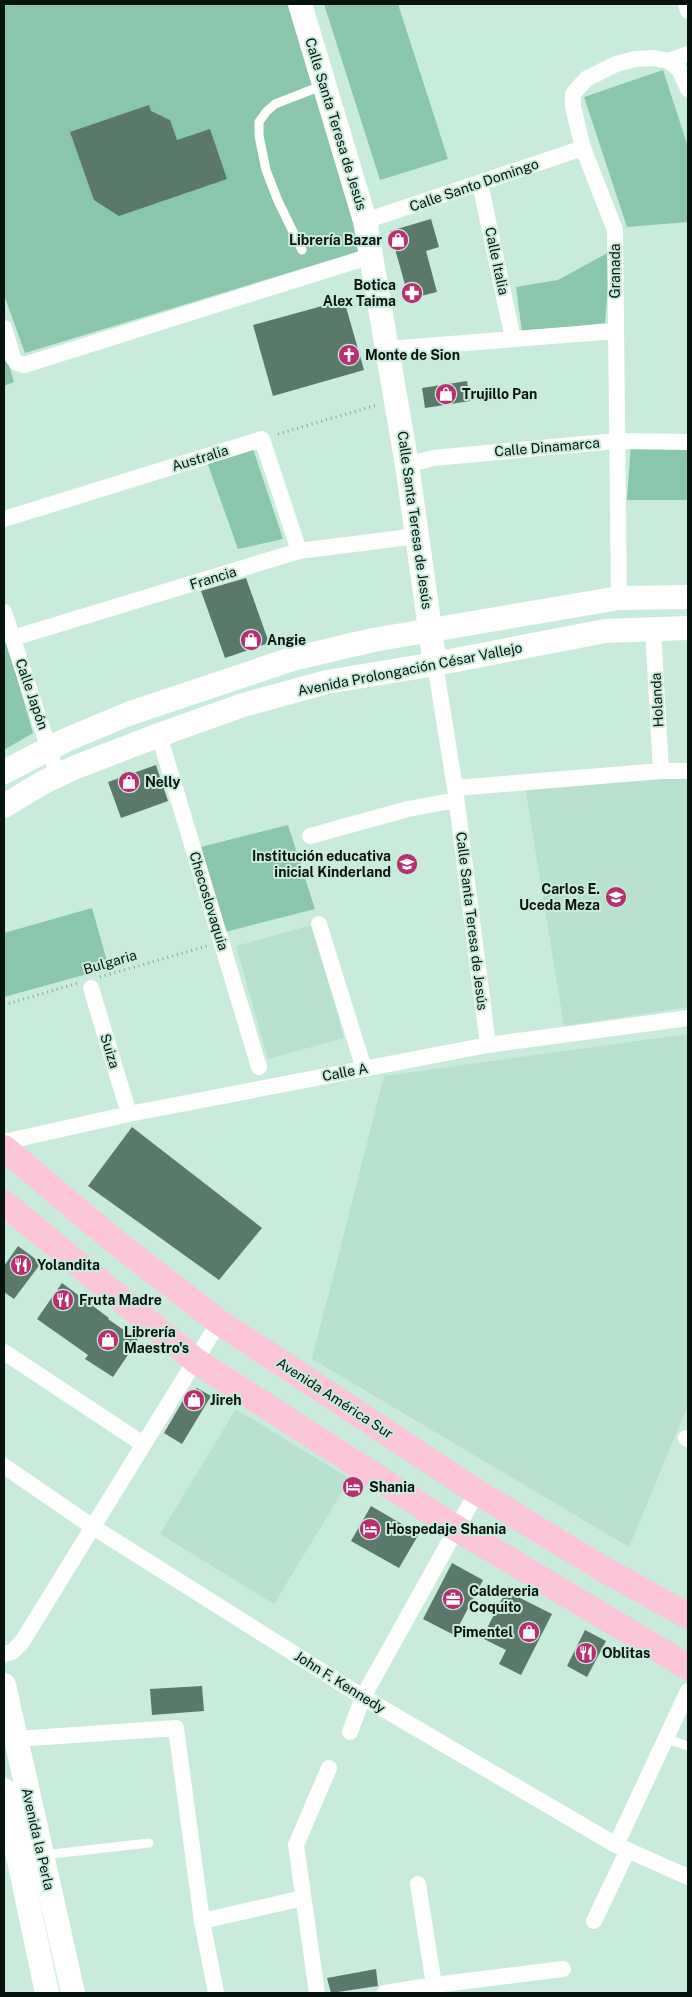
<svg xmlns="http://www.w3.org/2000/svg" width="692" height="1997" viewBox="0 0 692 1997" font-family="'Public Sans',sans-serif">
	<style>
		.built { fill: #b7e1ce }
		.green { fill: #89c6ab }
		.building { fill: #5a796b }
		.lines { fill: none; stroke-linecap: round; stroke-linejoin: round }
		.path { stroke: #89a497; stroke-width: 3; stroke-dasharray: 1 4; stroke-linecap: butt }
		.lane { stroke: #fff; stroke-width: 9 }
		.street { stroke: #fff; stroke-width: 16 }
		.secondary { stroke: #fff; stroke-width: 24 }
		.primary { stroke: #fdc5da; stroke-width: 26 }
		.labels { text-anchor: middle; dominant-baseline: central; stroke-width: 4; stroke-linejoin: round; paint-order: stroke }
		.street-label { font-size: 14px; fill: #07130e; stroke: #c9ebdb }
		.poi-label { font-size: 14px; font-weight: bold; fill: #07130e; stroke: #c9ebdb; text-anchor: start }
	</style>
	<rect width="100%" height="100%" fill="#c9ebdb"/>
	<path class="built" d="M688 776V1007L564 1026 525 787Z
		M312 925 344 1038 268 1059 236 946Z
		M688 1034V1405L629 1547 312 1359 384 1076Z
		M236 1409 350 1479 274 1604 160 1534Z"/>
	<path class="green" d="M4 4H289L346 193 360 251 25 353 4 295Z
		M324 4H398L448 159 380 180Z
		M663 70 688 147V222L627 227 584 97Z
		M611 251 605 323 522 332 516 287 558 280Z
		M4 349 14 382 4 386Z
		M688 443V500H627L631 444Z
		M252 446 283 539 238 549 207 462Z
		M4 633 33 733 4 750Z
		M288 825 315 909 225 932 201 847Z
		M92 908 109 968 4 997V933Z"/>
	<path class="building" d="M149 105 151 111 170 120 177 140 210 129 227 179 119 216 94 200 70 132Z
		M431 219 439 247 426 251 437 292 409 299 390 231Z
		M344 300 364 370 273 396 253 325Z
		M467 381 470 401 425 408 422 388Z
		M246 578 269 643 225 658 201 591Z
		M156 765 168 801 121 818 108 782Z
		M132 1127 262 1228 219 1280 88 1186Z
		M18 1246 41 1263 14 1299 4 1292V1266Z
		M62 1283 109 1318 108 1319 138 1340 113 1377 85 1359 88 1355 37 1319Z
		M197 1388 211 1396 182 1444 164 1433 188 1392Z
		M371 1506 419 1534 399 1568 351 1541Z
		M452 1563 483 1580 454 1635 423 1619Z
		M506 1591 552 1614 521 1675 499 1664 506 1650 482 1638Z
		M585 1630 606 1641 587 1677 567 1666Z
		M202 1686 204 1711 152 1715 150 1689Z
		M376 1969 378 1986 331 1993 327 1978Z"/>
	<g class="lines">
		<path class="path" d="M278 434 377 405
			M100 977 207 946
			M4 1005 78 983"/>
		<path class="lane" d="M302 250 278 201 266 170 259 136V122L266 112 275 104 324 85
			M666 1739 688 1746
			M43 1855 149 1843"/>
		<path class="street" d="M686 4 688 11
			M668 61 688 54
			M480 183 513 339
			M365 221 583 148
			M4 328 13 358 17 363 24 365 371 256
			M388 349 616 331
			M407 465 433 458 616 441 688 442
			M4 519 262 439 299 551
			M619 598 615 230 583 148 573 107V94L586 79 616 64 635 59 654 58 668 61 679 69 688 89
			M4 612 58 777
			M653 629 661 771
			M13 638 299 551 417 536
			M435 664 455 788 488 1045
			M159 735 259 1067
			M455 788 661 771H688
			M310 836 408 809 456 800
			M319 924 364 1069
			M91 988 129 1114
			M4 1142 129 1114 488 1045 688 1018
			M4 1352 143 1444
			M686 1438 688 1439
			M4 1466 93 1527 363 1697 616 1845 688 1877
			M4 1654 12 1652 22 1642 219 1322
			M350 1732 363 1697 477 1492
			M16 1739 176 1728 202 1921 216 1993
			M616 1845 688 1691
			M418 1884 434 1985
			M202 1921 303 1898
			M594 1921 628 1850
			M317 1993 296 1845 329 1768
			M385 1993 434 1985 563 1969"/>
		<path class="secondary" d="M300 4 365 221 407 465 435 664
			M4 772 66 740 128 714 292 659 373 640 619 598 688 597
			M4 806 42 783 76 767 159 735 243 705 327 682 435 664 605 631 688 628
			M4 1685 73 1993
			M4 1790 47 1993"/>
		<path class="primary" d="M4 1148 113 1240 219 1322 477 1492 603 1569 688 1616
			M4 1203 196 1361 456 1528 688 1667"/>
	</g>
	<defs>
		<g id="shop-disc" transform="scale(1.125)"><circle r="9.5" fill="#b72f71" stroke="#c9ebdb"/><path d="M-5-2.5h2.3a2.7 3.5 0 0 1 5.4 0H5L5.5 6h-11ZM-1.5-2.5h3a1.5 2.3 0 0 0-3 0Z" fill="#fff"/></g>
		<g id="pharmacy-disc" transform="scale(1.125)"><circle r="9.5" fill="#b72f71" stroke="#c9ebdb"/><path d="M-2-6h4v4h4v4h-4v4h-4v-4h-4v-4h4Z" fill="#fff"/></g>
		<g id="church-disc" transform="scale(1.125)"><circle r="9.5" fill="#b72f71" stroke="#c9ebdb"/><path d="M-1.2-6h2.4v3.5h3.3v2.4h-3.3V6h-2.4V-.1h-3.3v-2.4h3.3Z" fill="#fff"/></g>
		<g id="school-disc" transform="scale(1.125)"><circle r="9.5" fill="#b72f71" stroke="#c9ebdb"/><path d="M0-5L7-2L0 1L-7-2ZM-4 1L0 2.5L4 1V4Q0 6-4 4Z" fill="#fff"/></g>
		<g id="restaurant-disc" transform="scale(1.125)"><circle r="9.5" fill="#b72f71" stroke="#c9ebdb"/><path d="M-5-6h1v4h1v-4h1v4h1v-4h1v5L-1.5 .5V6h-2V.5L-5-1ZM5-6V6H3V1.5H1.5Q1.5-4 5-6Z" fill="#fff"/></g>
		<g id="hotel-disc" transform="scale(1.125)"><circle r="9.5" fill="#b72f71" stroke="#c9ebdb"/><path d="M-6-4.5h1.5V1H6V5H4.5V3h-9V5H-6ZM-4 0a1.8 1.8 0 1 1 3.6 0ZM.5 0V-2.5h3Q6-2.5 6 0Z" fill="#fff"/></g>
		<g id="office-disc" transform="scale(1.125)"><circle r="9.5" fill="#b72f71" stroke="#c9ebdb"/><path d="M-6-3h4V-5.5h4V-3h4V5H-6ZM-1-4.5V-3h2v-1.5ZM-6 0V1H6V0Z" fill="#fff"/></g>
	</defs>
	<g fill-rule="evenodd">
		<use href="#shop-disc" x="398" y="240"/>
		<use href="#pharmacy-disc" x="412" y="293"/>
		<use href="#church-disc" x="349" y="355"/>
		<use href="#shop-disc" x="446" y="394"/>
		<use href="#shop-disc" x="251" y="640"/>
		<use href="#shop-disc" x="129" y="782"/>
		<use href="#school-disc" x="407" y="864"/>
		<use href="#school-disc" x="616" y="897"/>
		<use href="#restaurant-disc" x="21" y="1265"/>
		<use href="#restaurant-disc" x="63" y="1300"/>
		<use href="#shop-disc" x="108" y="1340"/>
		<use href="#shop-disc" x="194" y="1400"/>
		<use href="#hotel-disc" x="353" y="1487"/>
		<use href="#hotel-disc" x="370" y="1529"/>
		<use href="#office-disc" x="453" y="1599"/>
		<use href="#shop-disc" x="529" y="1632"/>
		<use href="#restaurant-disc" x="586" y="1653"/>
	</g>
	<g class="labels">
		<g class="street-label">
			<text transform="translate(336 124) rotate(73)">Calle Santa Teresa de Jesús</text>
			<text transform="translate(474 185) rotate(-19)">Calle Santo Domingo</text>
			<text transform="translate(497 261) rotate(78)">Calle Italia</text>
			<text transform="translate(615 271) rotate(-90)">Granada</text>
			<text transform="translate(547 447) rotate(-5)">Calle Dinamarca</text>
			<text transform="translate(200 458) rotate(-17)">Australia</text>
			<text transform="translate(415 520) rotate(82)">Calle Santa Teresa de Jesús</text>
			<text transform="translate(213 578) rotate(-17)">Francia</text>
			<text transform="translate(410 669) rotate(-11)">Avenida Prolongación César Vallejo</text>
			<text transform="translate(32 694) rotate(71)">Calle Japón</text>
			<text transform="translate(657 700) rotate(-93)">Holanda</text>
			<text transform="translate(209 901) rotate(73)">Checoslovaquia</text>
			<text transform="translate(472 921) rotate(83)">Calle Santa Teresa de Jesús</text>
			<text transform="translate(110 962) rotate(-16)">Bulgaria</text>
			<text transform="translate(110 1051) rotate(73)">Suiza</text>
			<text transform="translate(345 1072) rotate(-11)">Calle A</text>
			<text transform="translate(335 1398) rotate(33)">Avenida América Sur</text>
			<text transform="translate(340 1682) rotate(32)">John F. Kennedy</text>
			<text transform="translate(38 1839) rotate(77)">Avenida la Perla</text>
		</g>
		<g class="poi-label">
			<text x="382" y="240" text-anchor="end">Librería Bazar</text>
			<text x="396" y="285" text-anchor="end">Botica<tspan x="396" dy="16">Alex Taima</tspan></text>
			<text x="365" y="355">Monte de Sion</text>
			<text x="462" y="394">Trujillo Pan</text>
			<text x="267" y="640">Angie</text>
			<text x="145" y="782">Nelly</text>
			<text x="391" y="856" text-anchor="end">Institución educativa<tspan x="391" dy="16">inicial Kinderland</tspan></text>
			<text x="600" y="889" text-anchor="end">Carlos E.<tspan x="600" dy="16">Uceda Meza</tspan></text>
			<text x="37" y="1265">Yolandita</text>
			<text x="79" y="1300">Fruta Madre</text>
			<text x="124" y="1332">Librería<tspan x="124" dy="16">Maestro's</tspan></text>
			<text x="210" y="1400">Jireh</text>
			<text x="369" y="1487">Shania</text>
			<text x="386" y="1529">Hospedaje Shania</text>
			<text x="469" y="1591">Caldereria<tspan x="469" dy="16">Coquito</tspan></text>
			<text x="513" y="1632" text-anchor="end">Pimentel</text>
			<text x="602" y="1653">Oblitas</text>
		</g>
	</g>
	<rect width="692" height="1997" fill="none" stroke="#07130e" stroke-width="10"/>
</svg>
